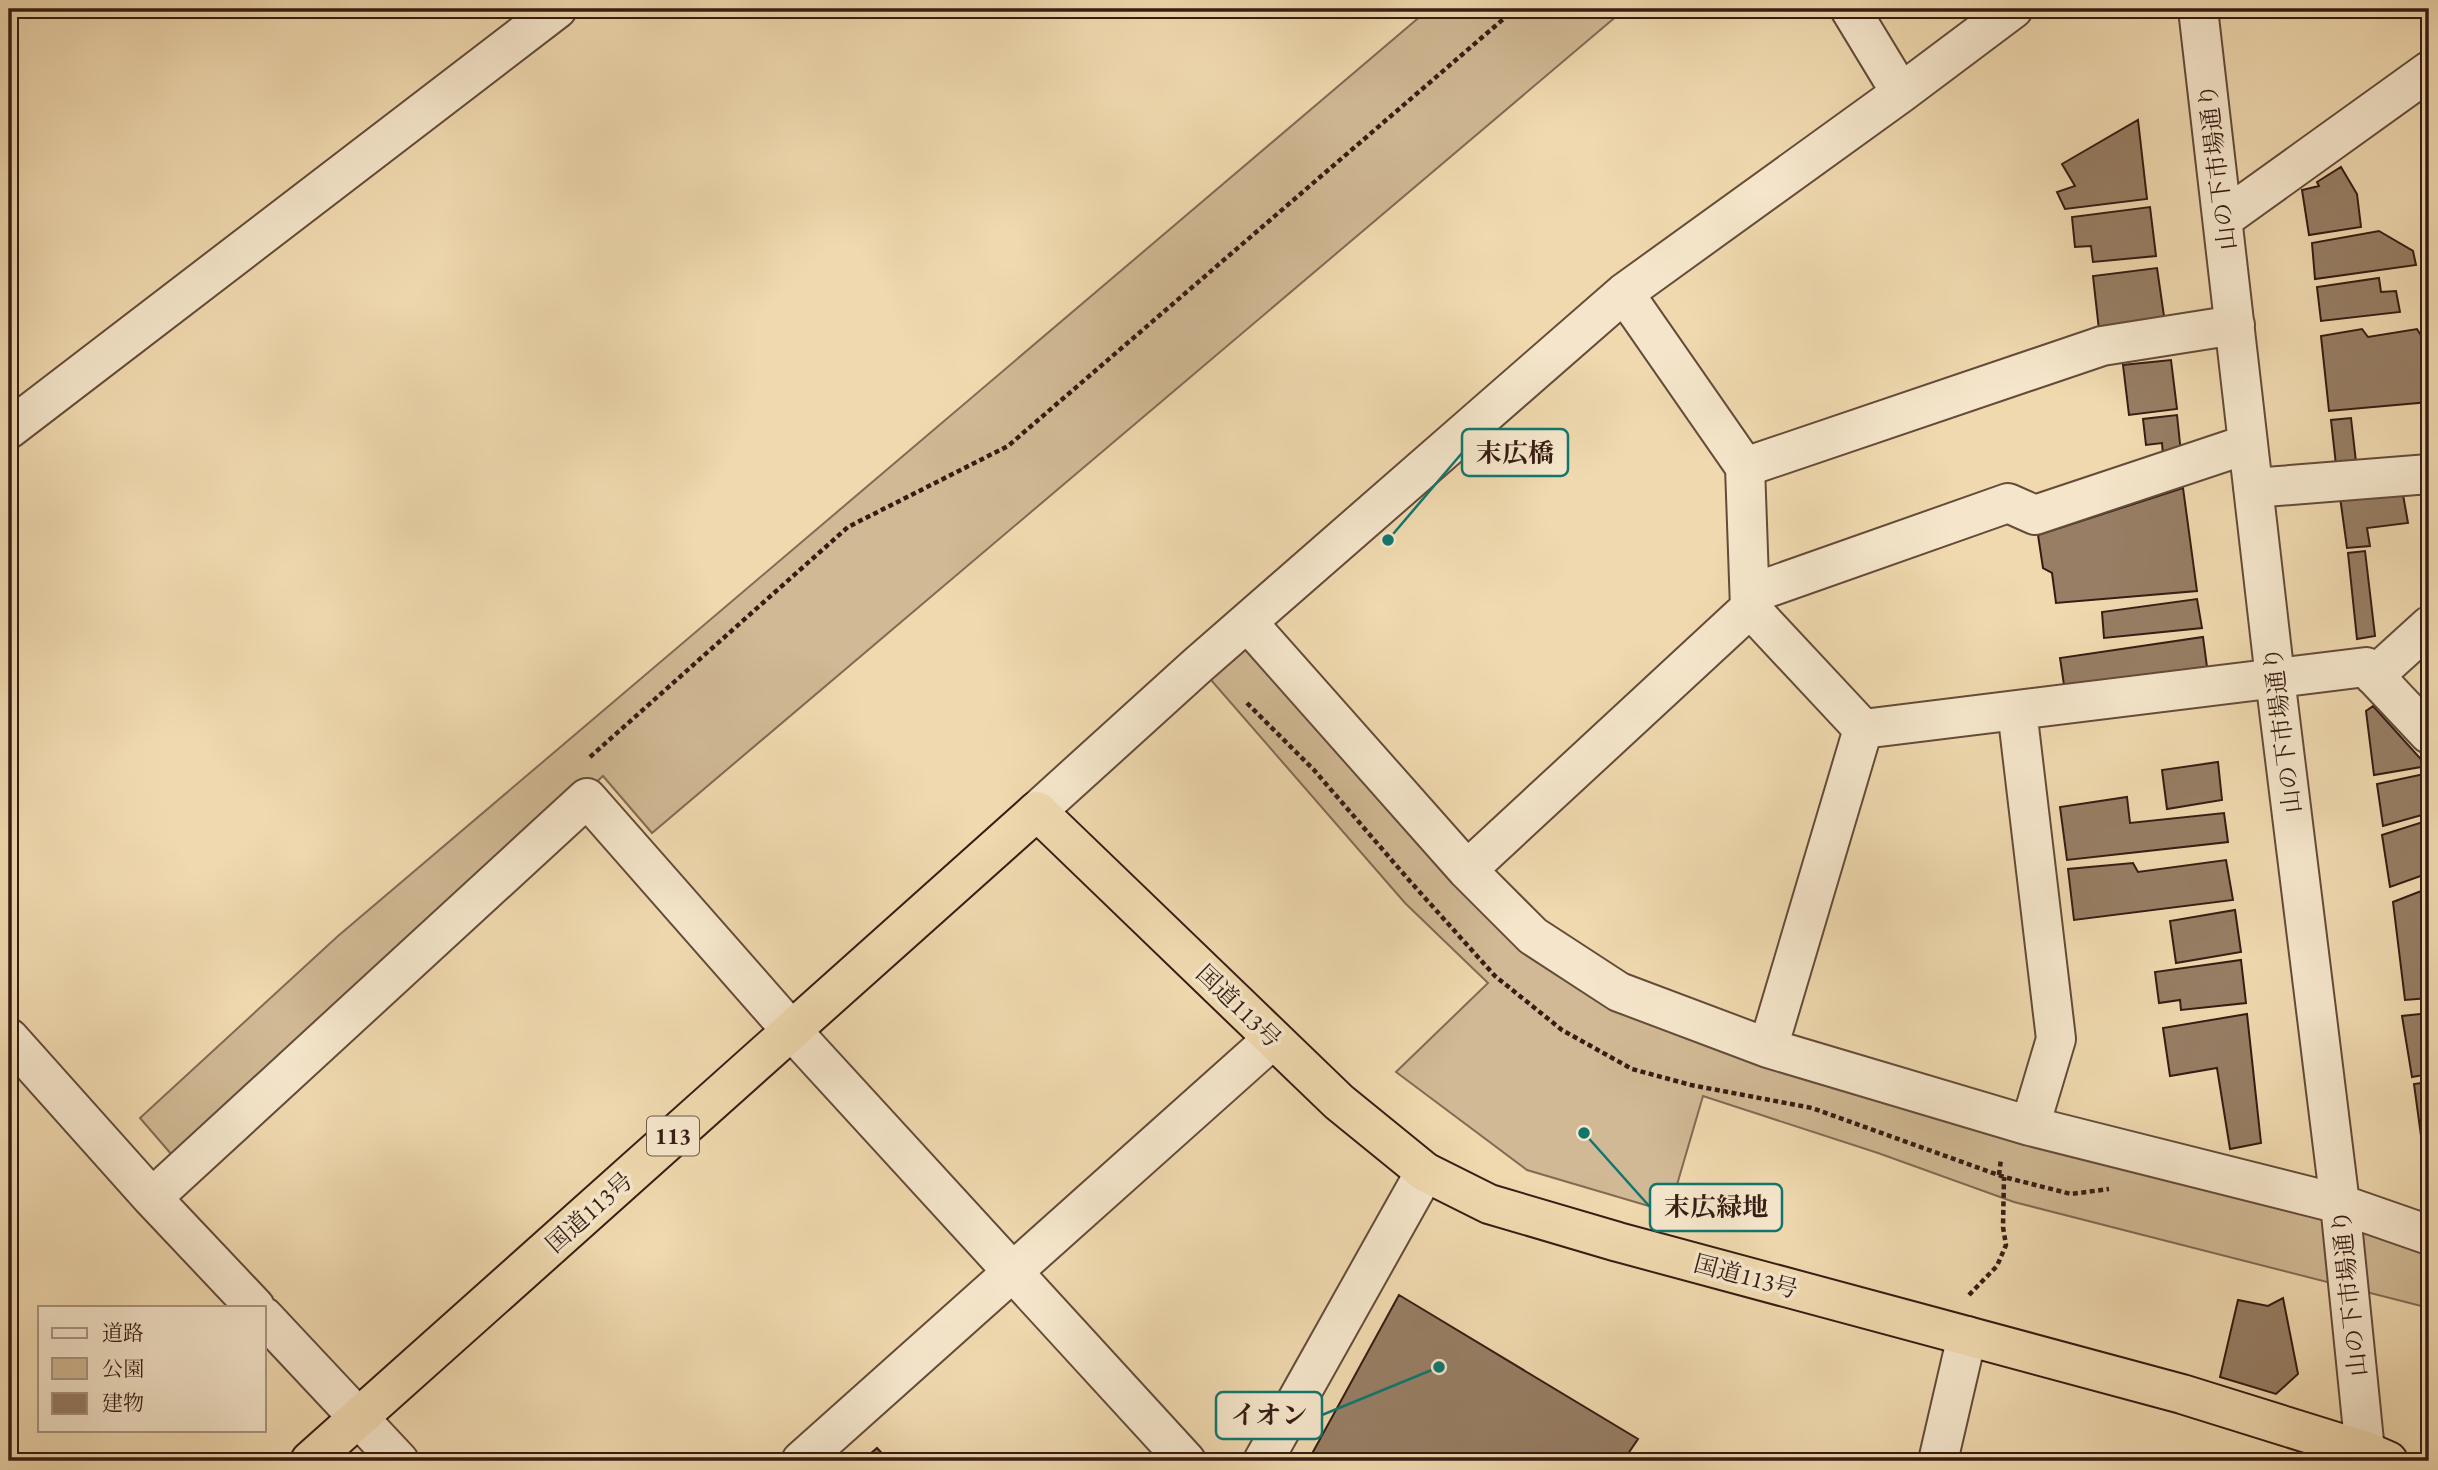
<svg xmlns="http://www.w3.org/2000/svg" width="2438" height="1470" viewBox="0 0 2438 1470" font-family="'EB Garamond','Noto Serif JP',serif">
	<style>
		.green { fill: #d0b994; stroke: #836a54; stroke-width: 2 }
		.building { fill: #977e64; stroke: #361c13; stroke-width: 2 }
		.lines { fill: none; stroke-linecap: round; stroke-linejoin: round }
		.minor-casing { stroke: #644b3a; stroke-width: 42 }
		.highway-casing { stroke: #361c13; stroke-width: 42 }
		.path { stroke: #361c13; stroke-width: 4.5; stroke-dasharray: 5 3.5; stroke-linecap: butt }
		.minor { stroke: #f5e6cb; stroke-width: 38 }
		.highway { stroke: #f0d9af; stroke-width: 38 }
		.labels { text-anchor: middle; dominant-baseline: central; stroke-width: 7; stroke-linejoin: round; paint-order: stroke }
		.shield { fill: #f5e6cb; stroke: #6f594a; stroke-width: 2 }
		.shield-label { font-size: 23px; font-weight: bold; fill: #361c13 }
		.street-label { font-size: 24px; fill: #361c13; stroke: #f5e6cb }
		.leader { fill: none; stroke: #0f766e; stroke-width: 2.5 }
		.callout-dot { fill: #0f766e; stroke: #f5e6cb; stroke-width: 2.5 }
		.callout { fill: #f5e6cb; stroke: #0f766e; stroke-width: 2.5 }
		.callout-label { font-size: 26px; text-anchor: middle; font-weight: bold; fill: #361c13 }
	</style>
	<rect width="100%" height="100%" fill="#f0d9af"/>
	<filter id="stains"><feTurbulence type="fractalNoise" baseFrequency=".00286" numOctaves="4"/><feColorMatrix values="0 0 0 0 .2 0 0 0 0 .09 0 0 0 0 .02 0 0 0 .5 -.17"/></filter>
	<radialGradient id="worn" r=".72"><stop offset=".6" stop-color="#630" stop-opacity="0"/><stop offset="1" stop-color="#630" stop-opacity=".3"/></radialGradient>
	<path class="green" d="M1429 9H1625L652 833 603 776 178 1162 140 1118 338 936Z
		M1248 623 1467 870 1619 992 2429 1235V1308L2014 1202 1878 1153 1703 1096 1669 1212 1527 1170 1396 1072 1488 983 1405 903 1198 665Z"/>
	<path class="building" d="M2138 120 2147 199 2065 209 2057 192 2075 186 2062 164Z
		M2341 167 2357 194 2361 227 2309 235 2302 190 2319 186 2317 182Z
		M2150 207 2156 256 2093 262 2091 246 2075 247 2072 217Z
		M2379 231 2413 251 2416 265 2315 279 2312 243Z
		M2157 268 2165 323 2099 330 2093 276Z
		M2379 278 2381 292 2396 291 2400 312 2321 321 2317 287Z
		M2362 329 2368 337 2417 329 2429 348V402L2329 411 2321 336Z
		M2171 360 2177 409 2129 415 2123 365Z
		M2177 415 2181 453 2163 455 2162 443 2146 445 2143 419Z
		M2351 418 2356 462 2336 465 2331 420Z
		M2183 488 2197 591 2056 603 2052 573 2043 568 2038 535Z
		M2402 489 2408 523 2367 528 2370 546 2347 548 2340 497Z
		M2365 551 2375 636 2357 639 2348 553Z
		M2197 599 2202 628 2104 638 2102 612Z
		M2203 637 2207 667 2064 685 2060 658Z
		M2373 706 2427 766 2374 775 2366 711Z
		M2218 762 2222 800 2167 809 2162 770Z
		M2429 773V813L2383 826 2377 784Z
		M2127 797 2130 823 2224 813 2228 842 2067 860 2060 807Z
		M2429 820V873L2390 887 2382 835Z
		M2226 860 2233 900 2074 920 2068 869 2133 863 2138 872Z
		M2429 888V998L2405 1000 2393 902Z
		M2235 910 2241 952 2176 963 2170 921Z
		M2241 960 2246 1003 2181 1010 2180 1000 2159 1003 2155 972Z
		M2429 1013V1074L2412 1077 2402 1016Z
		M2247 1014 2261 1143 2230 1149 2217 1068 2170 1076 2163 1028Z
		M2429 1082V1135L2421 1136 2414 1084Z
		M2429 1144V1193L2422 1145Z
		M1399 1295 1638 1439 1623 1461H1308Z
		M2283 1298 2298 1374 2276 1394 2220 1377 2238 1300 2268 1306Z
		M877 1448 889 1461H862Z"/>
	<g class="lines">
		<g class="minor-casing">
			<path id="minor" d="M1850 9 1901 93
				M2198 9 2275 678 2340 1204 2365 1451 2359 1461
				M2223 219 2429 71
				M1624 293 1745 467 1750 608 1863 729 2366 667 2429 734
				M9 429 557 9
				M1745 467 2102 346 2235 325
				M2253 488 2429 474
				M1750 594 2008 503 2035 515 2248 444
				M1248 623 1467 870 1533 936 1619 992 1768 1048 2030 1126 2340 1204 2429 1235
				M2374 676 2429 626
				M2017 710 2056 1039 2030 1126
				M1037 811 1198 665 1624 293 1901 93 2013 9
				M1467 870 1750 608
				M9 1038 152 1198 255 1307
				M1768 1048 1863 729
				M152 1198 587 798 791 1030 1186 1461
				M264 1317 399 1461
				M801 1461 1273 1039
				M1263 1461 1425 1172
				M1938 1461 1967 1336"/>
		</g>
		<g class="highway-casing">
			<path id="highway" d="M310 1461 1037 811 1339 1102 1425 1172 1489 1204 1618 1242 2182 1394 2365 1451 2388 1461"/>
		</g>
		<path class="path" d="M1247 703 1314 770 1408 879 1495 976 1562 1030 1632 1069 1691 1085 1812 1108 2004 1177 2071 1194 2109 1189
			M590 757 848 527 1008 446 1515 9
			M1999 1175 2001 1159
			M1969 1295 1997 1266 2006 1245 2003 1227 2004 1177"/>
		<use href="#minor" class="minor"/>
		<use href="#highway" class="highway"/>
	</g>
	<g class="labels">
		<rect class="shield" x="647" y="1116.5" width="52" height="39" rx="5"/>
		<g class="shield-label">
			<text x="673" y="1136">113</text>
		</g>
		<g class="street-label">
			<text transform="translate(2217 167) rotate(-97)">山の下市場通り</text>
			<text transform="translate(2282 730) rotate(-97)">山の下市場通り</text>
			<text transform="translate(1239 1006) rotate(44)">国道113号</text>
			<text transform="translate(589 1212) rotate(-42)">国道113号</text>
			<text transform="translate(1746 1276) rotate(15)">国道113号</text>
			<text transform="translate(2349 1293) rotate(-96)">山の下市場通り</text>
		</g>
	</g>
	<path class="leader" d="M1388 540L1462 453M1584 1133L1650 1207M1439 1367L1322 1415"/>
	<g class="callout-dot">
		<circle cx="1388" cy="540" r="7"/>
		<circle cx="1584" cy="1133" r="7"/>
		<circle cx="1439" cy="1367" r="7"/>
	</g>
	<g class="callout">
		<rect x="1462" y="429" width="106" height="47" rx="7"/>
		<rect x="1650" y="1184" width="132" height="47" rx="7"/>
		<rect x="1216" y="1392" width="106" height="47" rx="7"/>
	</g>
	<g class="callout-label">
		<text x="1515" y="462">末広橋</text>
		<text x="1716" y="1216">末広緑地</text>
		<text x="1269" y="1424">イオン</text>
	</g>
	<rect width="2438" height="1470" fill="none" stroke="#f0d9af" stroke-width="35"/>
	<rect x="10" y="10" width="2417" height="1449" fill="none" stroke="#361c13" stroke-width="3.5"/>
	<rect x="18" y="18" width="2403" height="1435" fill="none" stroke="#361c13" stroke-width="2"/>
	<rect x="38" y="1306" width="228" height="126" fill="#f5e6cb" stroke="#a99581" stroke-width="2"/>
	<rect x="52" y="1328" width="35" height="10" fill="#f5e6cb" stroke="#a99581" stroke-width="2"/>
	<text x="102" y="1340" font-size="21" fill="#361c13">道路</text>
	<rect x="52" y="1358" width="35" height="21" fill="#d0b994" stroke="#a99581" stroke-width="2"/>
	<text x="102" y="1376" font-size="21" fill="#361c13">公園</text>
	<rect x="52" y="1393" width="35" height="21" fill="#977e64" stroke="#a99581" stroke-width="2"/>
	<text x="102" y="1410" font-size="21" fill="#361c13">建物</text>
	<rect width="100%" height="100%" filter="url(#stains)"/>
	<rect width="100%" height="100%" fill="url(#worn)"/>
</svg>
